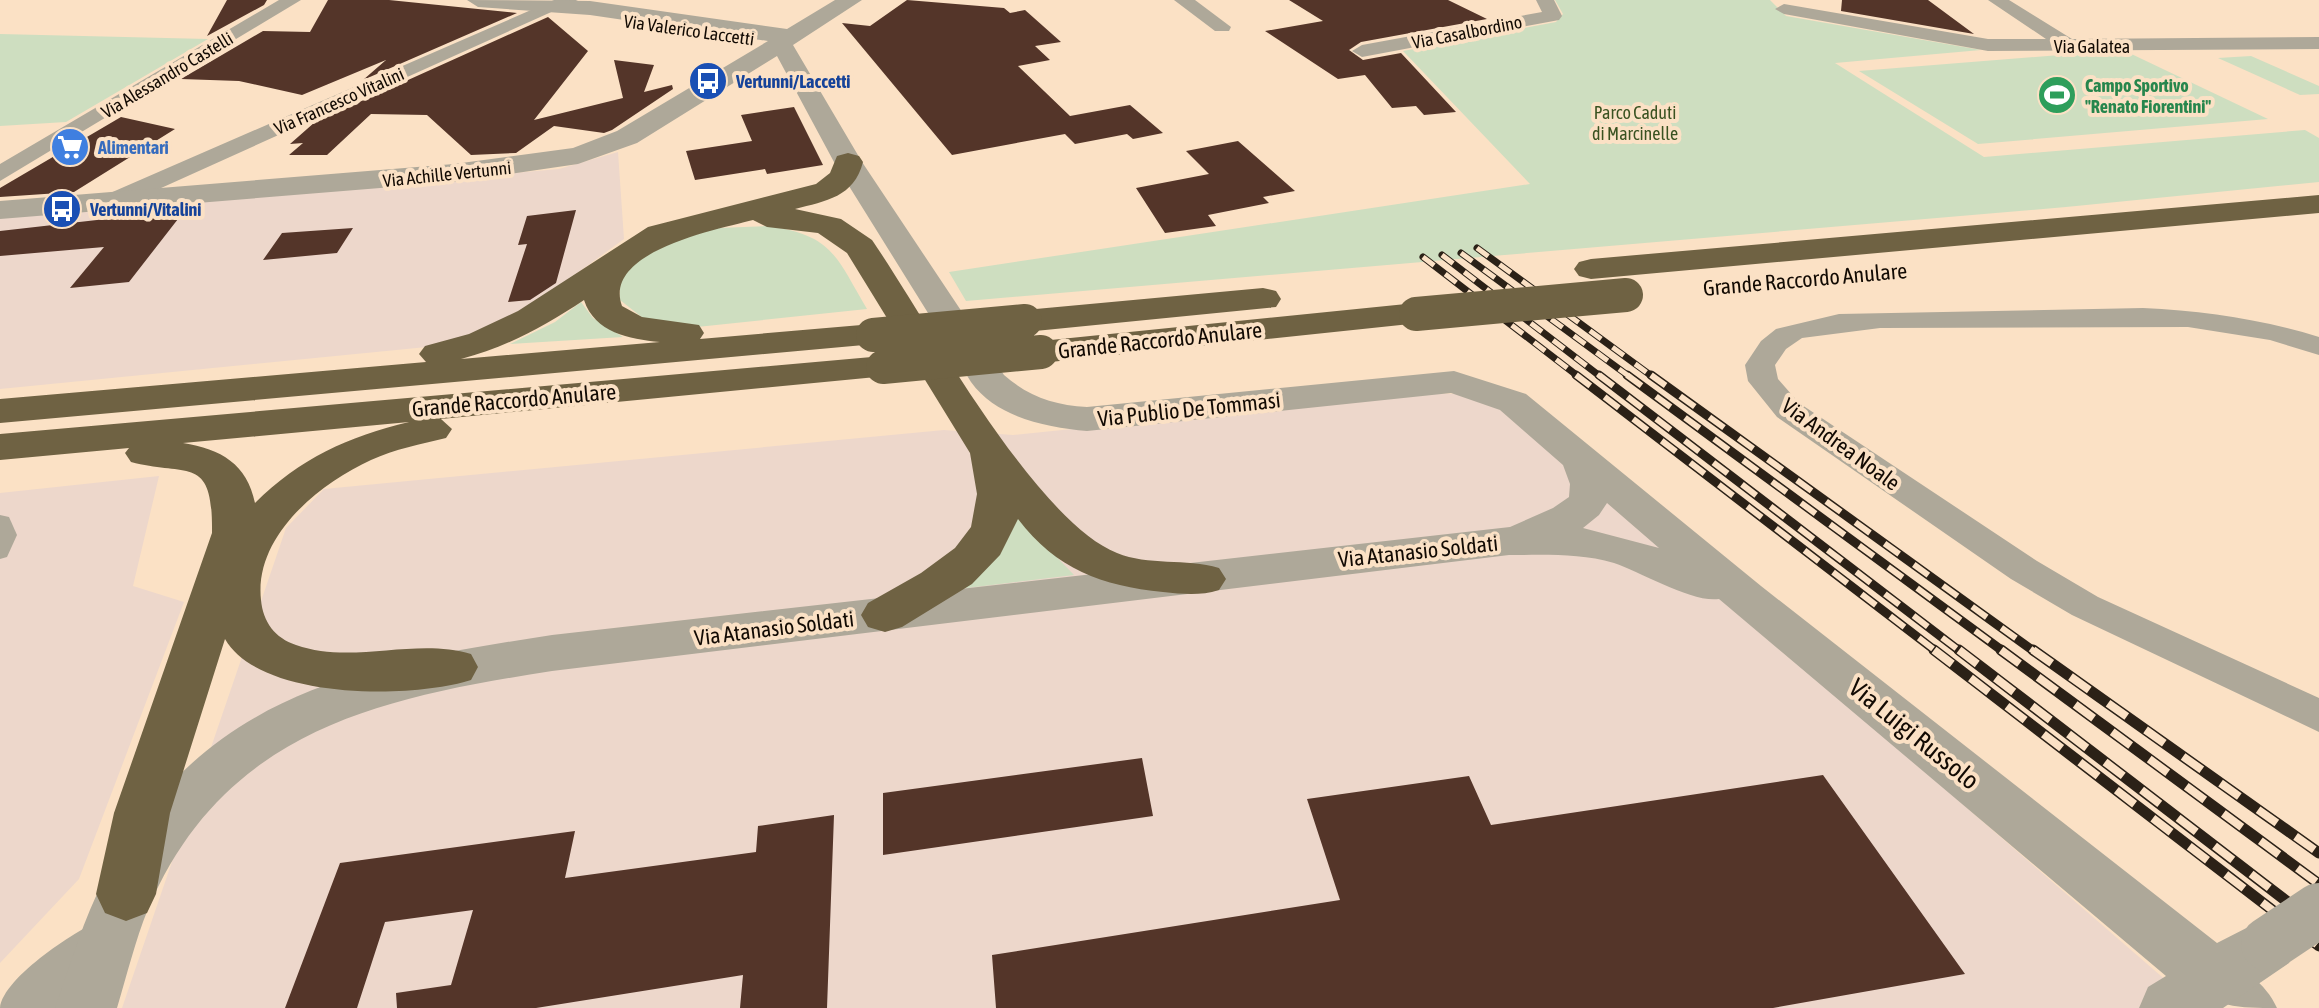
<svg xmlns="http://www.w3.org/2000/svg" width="2319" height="1008" viewBox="0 0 2319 1008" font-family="'Asap Condensed',sans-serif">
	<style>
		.industrial { fill: #edd7cb }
		.green { fill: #cedec0 }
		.building { fill: #543529 }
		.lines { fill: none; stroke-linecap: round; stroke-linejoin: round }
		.service { fill: #aea899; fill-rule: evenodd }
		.minor { fill: #aea899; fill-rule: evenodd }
		.tertiary { fill: #aea899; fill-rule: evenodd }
		.motorway { fill: #6f6243; fill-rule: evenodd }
		.rail-far2-casing { stroke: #2b2117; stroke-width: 7 }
		.rail-far1-casing { stroke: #2b2117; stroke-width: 9 }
		.rail-casing { stroke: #2b2117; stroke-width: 11 }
		.rail-far2 { stroke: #fbe1c5; stroke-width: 5; stroke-dasharray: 14; stroke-linecap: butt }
		.rail-far1 { stroke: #fbe1c5; stroke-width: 6; stroke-dasharray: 18; stroke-linecap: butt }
		.rail { stroke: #fbe1c5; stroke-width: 8; stroke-dasharray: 23; stroke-linecap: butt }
		.tertiary-bridge { stroke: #aea899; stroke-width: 54 }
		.motorway-bridge { stroke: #6f6243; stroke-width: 34 }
		.labels { text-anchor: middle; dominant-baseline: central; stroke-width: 8; stroke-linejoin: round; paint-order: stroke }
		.far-street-label { font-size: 18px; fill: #120a03; stroke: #fbe1c5 }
		.far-transit-label { font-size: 18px; font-weight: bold; fill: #164399; stroke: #fbe1c5; text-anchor: start }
		.far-leisure-label { font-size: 18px; font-weight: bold; fill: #27864d; stroke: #fbe1c5; text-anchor: start }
		.far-park-label { font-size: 18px; fill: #3a5221; stroke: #fbe1c5 }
		.far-shop-label { font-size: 18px; font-weight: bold; fill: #366cbe; stroke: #fbe1c5; text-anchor: start }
		.street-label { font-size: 22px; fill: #120a03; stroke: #fbe1c5 }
		.near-street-label { font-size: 26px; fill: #120a03; stroke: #fbe1c5 }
	</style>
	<rect width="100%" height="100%" fill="#fbe1c5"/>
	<path class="industrial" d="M618 152 624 239 510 322 437 346 0 389V218L559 169Z
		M1423 393 1460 394 1496 407 1534 433 2198 1008H122L286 528 324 489 944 430 1013 435Z
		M159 476 133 586 184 602 79 879 0 963V493Z"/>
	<path class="green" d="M1555 0H1770L1786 16 1981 50 1835 63 1984 157 2305 130 2319 138V182L2066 207 966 301 949 272 1530 184 1403 51 1556 22 1563 14Z
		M0 34 208 39 66 122 0 126Z
		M2123 50 2268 119 1978 144 1859 71Z
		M2251 56 2319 86V94L2300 95 2218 58Z
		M769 226C834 236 836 257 867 309L697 327 648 322 620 300V275L653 247 718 228Z
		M581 302 593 318 623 337 510 344 555 322Z
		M1015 514 1074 575 951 590Z"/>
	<path class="building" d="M227 0H267L264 5 207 36Z
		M328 0H389L517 13 363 80 386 60 302 95 239 81 181 79 263 31 310 32Z
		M907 0 1004 8 1010 13 1025 10 1061 42 1035 46 1050 60 1018 66 1070 116 1130 105 1163 133 1133 139 1127 134 1075 144 1065 134 952 155 842 23 870 26Z
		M1289 0H1448L1487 19 1361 42 1349 50 1363 60 1401 53 1456 112 1424 115 1416 106 1392 108 1365 75 1338 79 1265 31 1323 21Z
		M1842 0H1928L1974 34 1841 11Z
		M548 17 588 51 534 120 623 98 614 60 654 65 644 92 672 85 673 89 612 130 604 133 554 126 516 153 471 155 427 115 371 114 327 155H289L303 143 290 144 315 122Z
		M794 107 823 165 767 174 765 169 695 180 686 151 752 141 741 115Z
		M121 117 175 129 74 192 0 197V188Z
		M1238 141 1295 191 1263 197 1269 203 1208 215 1216 226 1165 233 1136 188 1209 174 1186 151Z
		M185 210 129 282 70 288 104 247 0 256V231Z
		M576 210 556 283 530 300 508 302 527 244 518 245 527 216Z
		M353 228 337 253 263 260 282 233Z
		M1142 758 1153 816 883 855V793Z
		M1823 775 1965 974 1773 1008H996L992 955 1340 900 1307 799 1469 776 1491 825Z
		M834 815 827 1008H740L743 975 536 1008H397L396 993 451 985 473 910 385 922 357 1008H285L340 863 575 831 565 878 756 852 758 826Z"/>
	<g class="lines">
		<path class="service" d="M0 515 9 517 17 535 7 557 0 559Z"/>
		<path class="minor" d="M279 0H301L0 181V164Z
			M554 0H578L119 207 110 209 98 202 101 197Z
			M1174 0H1195L1231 27 1229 31H1215Z
			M1536 0H1554L1562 16 1559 20 1362 57 1352 51 1362 45 1542 12Z
			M1988 0H2009L2072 39 2319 37V49L1988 51 1784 14 1775 9 1784 4 1988 39H2046Z
			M2143 308C2204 311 2261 319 2319 337V355L2270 340 2188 327 1880 328 1802 338 1786 349 1775 365 1778 379 1799 403 2037 561 2098 597 2319 698V732L2072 615 2011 579 1777 417 1748 381 1745 365 1761 341 1776 329 1839 314Z
			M107 917 124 924 131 939 124 954 57 1008H0C3 977 79 928 107 917Z
			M2217 957C2242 967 2266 983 2277 1008 2240 1008 2210 1008 2192 980L2200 964Z"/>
		<path class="tertiary" d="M467 0 590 1 787 29 835 0H862L793 45 862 162 1004 375C1029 397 1054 405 1087 407L1454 371 1526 394 1761 586 2217 943 2268 917 2289 925 2298 944 2289 963 2223 1008H2139L2148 987 2166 976 1719 599C1692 603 1641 572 1614 563 1579 553 1545 555 1509 555L552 671C379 698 224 730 148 909 135 941 127 975 117 1008H55C71 964 83 919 105 878 201 693 363 664 552 635L1510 527 1553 508 1569 497 1570 484 1563 465 1500 410 1451 393 1087 431C1046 427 997 418 971 382L834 162 777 56 637 143 578 164 454 182 0 219V201L454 164 573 148 617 131 768 41 590 15 478 7ZM1607 503 1659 548 1583 528 1599 515Z"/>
		<path class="motorway" d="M848 153 859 156 863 162C854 197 826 201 795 209L841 219 872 240C925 317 1034 520 1117 553 1148 566 1186 558 1219 568L1226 579 1219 590C1200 596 1183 594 1163 592 1102 586 1056 569 1018 519L1000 555 972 584 902 627 885 632 868 627 861 615 868 603 921 573 955 548 971 527 977 494 970 453 847 253 818 233 767 227 753 220C719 229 602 251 622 306L642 317 699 325 704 333 700 339 873 324 886 327 891 335 886 343 0 423V399L426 362 419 354 425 346 469 334 518 311 648 227 816 184 830 173 837 156ZM584 300C595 333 629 339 660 342L461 359C507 347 545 326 584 300Z
			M2319 195V213L1591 279 1579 276 1574 269 1579 262 1591 259Z
			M1263 288 1276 291 1281 299 1276 307 1025 332 1012 329 1007 321 1012 313 1025 310Z
			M1416 303 1429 306 1434 314 1429 322 1041 363 1028 360 1022 352 1028 344 1041 341Z
			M883 356 897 359 902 367 897 375 441 419 452 429 446 438C421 444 395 449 371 460 319 484 254 536 261 600 263 622 275 638 296 645 352 665 415 637 471 654L478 667 471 680C411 699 260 700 225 639L170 813 156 894 147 913 126 921 105 913 96 894 114 813 212 533C213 454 189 477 131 462L125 453 129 448 0 460V434ZM409 422C349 436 299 459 255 503 247 464 221 449 183 443Z"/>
		<g class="rail-far2-casing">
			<path id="rail-far2" d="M1477 248 1653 377
				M1461 253 1630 377
				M1442 255 1601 377
				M1423 257 1579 377"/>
		</g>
		<g class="rail-far1-casing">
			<path id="rail-far1" d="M1576 375 1937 652
				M1599 375 1961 652
				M1627 375 2004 652
				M1651 375 2035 652"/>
		</g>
		<g class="rail-casing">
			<path id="rail" d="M1934 650 2319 946
				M1959 650 2319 926
				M2001 650 2319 884
				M2033 650 2319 853"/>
		</g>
		<use href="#rail-far2" class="rail-far2"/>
		<use href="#rail-far1" class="rail-far1"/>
		<use href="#rail" class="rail"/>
		<path class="tertiary-bridge" d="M2268 944 2319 910"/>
		<path class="motorway-bridge" d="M1416 314 1626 295
			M873 335 1025 321
			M883 367 1041 352"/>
	</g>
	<defs>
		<g id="bus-disc" transform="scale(2)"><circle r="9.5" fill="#1a4fb4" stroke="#fbe1c5"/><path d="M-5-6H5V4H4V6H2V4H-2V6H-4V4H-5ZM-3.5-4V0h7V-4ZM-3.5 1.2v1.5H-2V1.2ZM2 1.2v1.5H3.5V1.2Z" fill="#fff"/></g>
		<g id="stadium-disc" transform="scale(2)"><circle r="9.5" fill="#2e9e5b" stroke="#fbe1c5"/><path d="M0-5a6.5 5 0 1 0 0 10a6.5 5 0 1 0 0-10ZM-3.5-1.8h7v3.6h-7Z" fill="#fff"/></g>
		<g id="supermarket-disc" transform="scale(2)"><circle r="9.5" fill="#3f7fe0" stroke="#fbe1c5"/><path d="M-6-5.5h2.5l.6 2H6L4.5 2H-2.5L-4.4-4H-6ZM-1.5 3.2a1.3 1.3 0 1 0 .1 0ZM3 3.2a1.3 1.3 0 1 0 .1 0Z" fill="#fff"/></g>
	</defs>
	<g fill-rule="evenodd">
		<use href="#bus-disc" x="708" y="81"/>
		<use href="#stadium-disc" x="2057" y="95"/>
		<use href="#supermarket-disc" x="70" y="147"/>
		<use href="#bus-disc" x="62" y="209"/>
	</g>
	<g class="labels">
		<g class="far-street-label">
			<text transform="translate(689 30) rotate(8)">Via Valerico Laccetti</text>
			<text transform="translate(1467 32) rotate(-11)">Via Casalbordino</text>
			<text x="2092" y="46">Via Galatea</text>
			<text transform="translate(167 75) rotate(-31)">Via Alessandro Castelli</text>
			<text transform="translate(339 101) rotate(-24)">Via Francesco Vitalini</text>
			<text transform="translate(447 174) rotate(-6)">Via Achille Vertunni</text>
		</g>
		<g class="far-transit-label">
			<text x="736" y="81">Vertunni/Laccetti</text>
			<text x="90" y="209">Vertunni/Vitalini</text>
		</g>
		<g class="far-leisure-label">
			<text x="2085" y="85">Campo Sportivo<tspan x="2085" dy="21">"Renato Fiorentini"</tspan></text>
		</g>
		<g class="far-park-label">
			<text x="1635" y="112">Parco Caduti<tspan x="1635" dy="21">di Marcinelle</tspan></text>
		</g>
		<g class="far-shop-label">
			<text x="98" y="147">Alimentari</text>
		</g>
		<g class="street-label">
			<text transform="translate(1805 279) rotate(-5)">Grande Raccordo Anulare</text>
			<text transform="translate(1160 340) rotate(-6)">Grande Raccordo Anulare</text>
			<text transform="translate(514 400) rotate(-5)">Grande Raccordo Anulare</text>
			<text transform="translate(1189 409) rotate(-6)">Via Publio De Tommasi</text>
			<text transform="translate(1841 444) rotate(36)">Via Andrea Noale</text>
			<text transform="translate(1418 551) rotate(-6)">Via Atanasio Soldati</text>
			<text transform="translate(774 628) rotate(-7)">Via Atanasio Soldati</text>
		</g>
		<g class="near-street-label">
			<text transform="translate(1914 734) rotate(39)">Via Luigi Russolo</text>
		</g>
	</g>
</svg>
